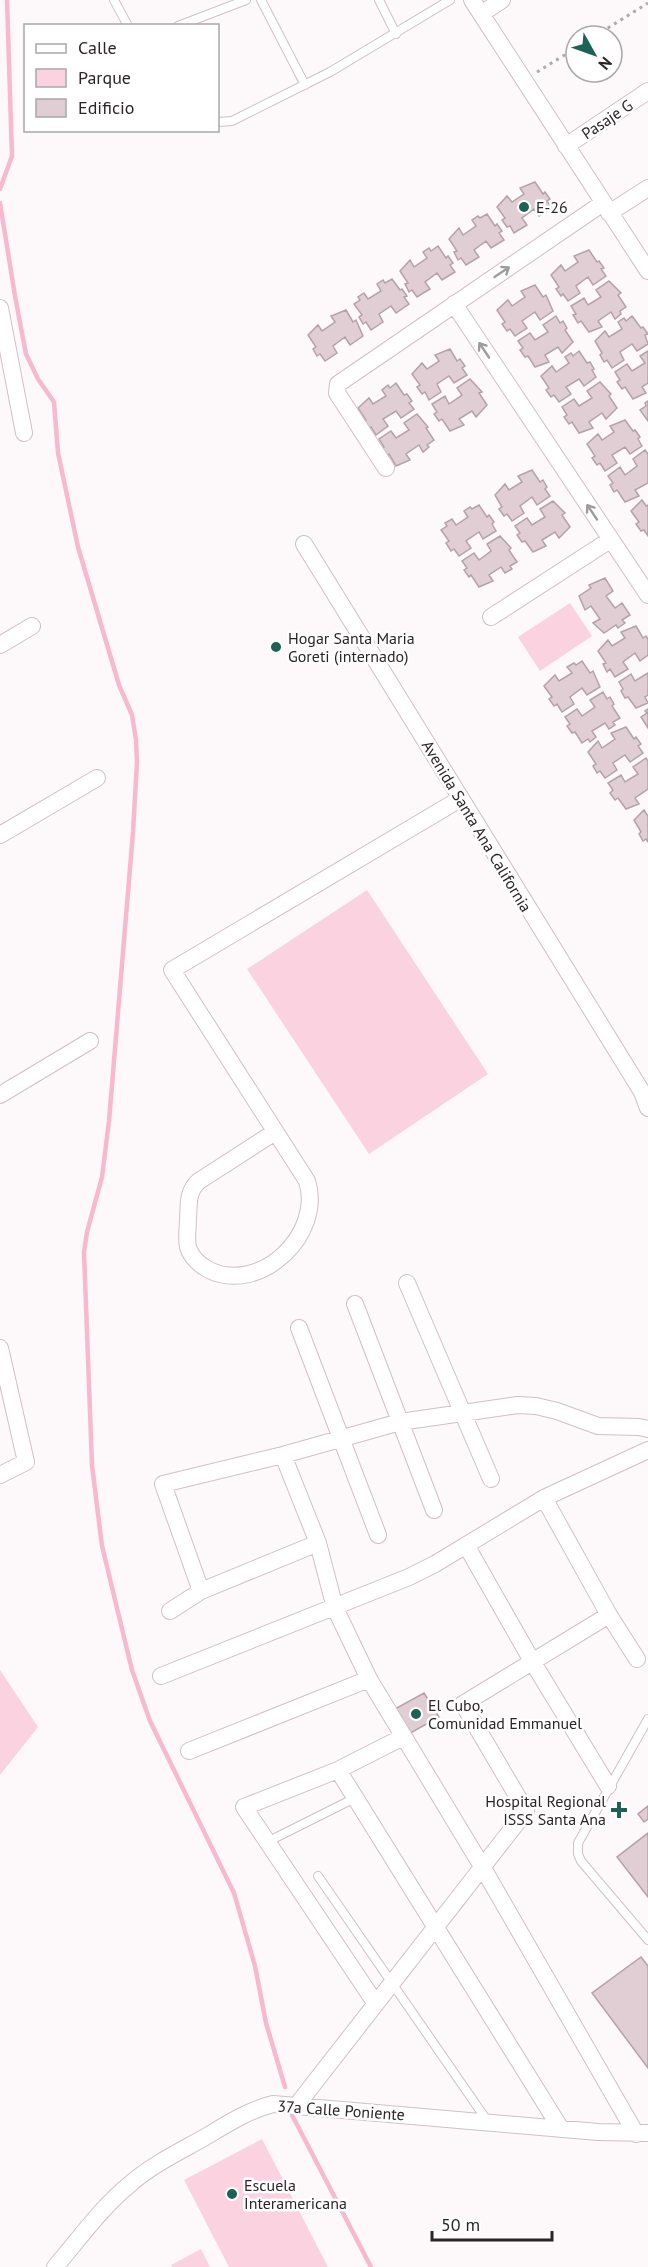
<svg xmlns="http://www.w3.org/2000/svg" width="648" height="2267" viewBox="0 0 648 2267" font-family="'PT Sans',sans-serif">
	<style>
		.green { fill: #fbd2df }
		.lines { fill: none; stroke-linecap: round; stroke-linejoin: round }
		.stream { stroke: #f8b8ce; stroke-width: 4.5 }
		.building { fill: #e1ced4; stroke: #b5a2a8; stroke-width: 1.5 }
		.service-casing { stroke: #d2bfc5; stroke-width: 10 }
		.minor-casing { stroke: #d2bfc5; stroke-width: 18 }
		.path { stroke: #afaaac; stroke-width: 3; stroke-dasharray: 3 4.5; stroke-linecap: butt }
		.service { stroke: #fff; stroke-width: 8 }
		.minor { stroke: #fff; stroke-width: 16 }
		.oneway { stroke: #a09c9e }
		.poi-dot { fill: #1d6355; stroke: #fff; stroke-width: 2 }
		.labels { text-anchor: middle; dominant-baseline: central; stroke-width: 5; stroke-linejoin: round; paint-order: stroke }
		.street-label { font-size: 16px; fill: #2b2427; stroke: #fff }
		.poi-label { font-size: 16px; fill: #2b2427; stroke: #fff; text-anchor: start }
	</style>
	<rect width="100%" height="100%" fill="#fdf9fa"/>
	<path class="green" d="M570 603 592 636 540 671 518 637Z
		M367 890 488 1074 369 1154 247 969Z
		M0 1670 38 1727 0 1775Z
		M262 2139 328 2267H229L184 2180Z
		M201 2249 210 2267H172L171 2265Z"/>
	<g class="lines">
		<path class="stream" d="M0 189 12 156 7 0
			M0 203 15 296 26 354 38 379 54 402 58 453 78 547 119 685 132 715 136 740 137 762 133 832 109 1121 102 1177 87 1232 84 1252 92 1465 102 1546 132 1670 150 1721 234 1893 255 1966 266 2023 285 2087
			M292 2115 371 2267"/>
	</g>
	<path class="building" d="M535 182 543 194 545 192 550 199 547 201 552 208 539 216 534 209 522 218 527 225 514 233 510 226 507 227 502 220 505 218 497 207 507 196 512 202 524 194 520 188Z
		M487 214 495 226 497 224 502 231 499 233 504 240 491 248 486 241 474 250 479 257 466 265 461 258 458 260 454 252 457 251 449 239 459 228 463 235 476 226 472 220 478 216 480 218Z
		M438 246 446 258 448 256 453 263 450 265 455 272 442 280 437 273 425 282 430 289 417 297 412 290 409 292 405 284 408 283 400 271 410 260 414 267 427 258 423 252 429 248 431 251Z
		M589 250 597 262 599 261 604 268 601 269 606 276 593 285 588 277 576 286 580 293 568 301 563 294 561 296 556 289 559 287 551 275 561 265 565 271 578 262 574 256Z
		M392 279 400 290 402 289 407 296 404 297 409 304 396 313 391 306 379 314 383 322 371 330 366 322 363 324 359 317 362 315 354 304 360 300 358 297 364 293 368 299 381 291 377 284 383 280 385 283Z
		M609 281 621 293 618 295 626 307 620 311 621 314 615 319 611 312 598 321 602 327 589 332 581 321 578 323 573 315 576 314 571 306 584 298 588 305 601 297 596 290Z
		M535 285 543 297 546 295 553 311 540 320 535 312 522 321 527 328 515 336 510 329 507 331 502 324 505 322 497 310 508 300 512 306 525 297 521 291Z
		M346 310 353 322 356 320 363 336 350 345 345 337 333 346 337 353 325 361 320 354 317 356 313 349 316 347 308 335 318 325 322 331 335 322 331 316Z
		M556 316 560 323 563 321 567 328 565 330 573 342 562 353 558 347 545 355 549 362 535 367 528 356 525 357 520 350 523 348 518 341 530 333 535 340 548 332 543 325Z
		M632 316 641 328 643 327 648 334 645 335 648 344 637 351 632 344 620 352 624 360 612 368 607 360 604 362 600 355 602 353 595 341 605 331 609 337 622 329 618 322 624 318 626 321Z
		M450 349 457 361 460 359 465 366 462 368 467 375 454 383 449 376 437 384 441 392 429 400 425 392 422 394 417 387 420 385 412 374 422 363 427 369 439 361 435 355Z
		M579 351 587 363 590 362 594 369 592 370 596 377 584 386 579 379 566 387 571 394 559 402 554 395 551 397 546 390 549 388 541 376 552 366 556 372 569 363 565 357 571 353 573 356Z
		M648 351V383L642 387 646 393 633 399 625 387 622 389 617 382 620 380 615 372 627 364 632 371 645 363 640 356Z
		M470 379 482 392 479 393 487 405 476 417 472 411 459 419 464 425 450 431 442 419 439 421 434 414 437 412 432 404 445 396 449 404 462 395 457 388Z
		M600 382 611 394 609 396 617 408 606 419 602 413 589 422 593 428 579 433 572 422 569 424 564 417 567 415 562 407 574 399 579 406 592 398 587 391Z
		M396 383 404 395 407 394 412 401 409 403 414 409 401 418 396 411 383 419 388 426 376 435 371 427 368 429 363 422 366 420 358 408 369 398 373 404 386 396 382 390 388 385 390 388Z
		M648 401V421L640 410 646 406 645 403Z
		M417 414 428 427 426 428 434 440 427 445 429 447 423 452 419 445 406 454 410 460 396 466 389 454 386 456 381 449 384 447 379 439 391 431 396 438 409 430 404 423Z
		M625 420 633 431 635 430 640 437 638 439 642 446 630 454 625 447 612 455 617 463 605 471 600 463 597 465 592 458 595 456 587 444 598 434 602 440 614 432 610 426Z
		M645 450 648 454V483L635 490 639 496 625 502 617 490 614 492 610 485 613 483 608 476 620 467 625 475 637 466 633 459Z
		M532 470 540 482 543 480 547 487 545 489 550 496 537 505 532 497 520 506 524 513 512 521 507 514 504 516 499 509 502 507 495 495 505 484 509 490 522 482 518 476Z
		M642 500 646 506 648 505V536L644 530 641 531 636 524 639 522 631 511Z
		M553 501 565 513 562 515 570 527 559 538 555 532 542 540 546 546 533 552 525 541 522 542 517 535 520 533 515 526 527 518 532 525 545 517 540 509Z
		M479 505 487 517 489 515 494 522 492 524 496 531 483 539 479 532 466 541 471 548 459 556 454 549 451 551 446 543 449 541 441 530 447 526 445 523 452 519 456 525 468 517 464 511 470 507 472 509Z
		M500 536 511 548 509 550 517 562 510 566 512 569 505 573 501 567 489 575 493 581 479 587 471 575 469 577 464 570 467 568 462 561 474 553 479 560 491 551 487 544Z
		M605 578 613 591 606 596 615 608 622 603 630 615 622 620 625 623 618 628 616 625 604 633 593 623 600 619 591 606 585 610 579 596 591 588 589 585Z
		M636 626 643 638 646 636 648 639V655L640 661 635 653 623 662 628 669 615 677 610 669 607 672 603 664 606 663 598 651 608 640 612 646 625 638 621 632Z
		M582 661 590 673 593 671 600 687 587 695 582 688 570 697 574 704 562 712 557 704 554 706 549 699 552 697 544 686 555 675 559 681 572 673 567 667 574 663 576 665Z
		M648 673V695L645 697 648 703 636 708 628 697 625 698 621 691 623 689 619 682 631 674 635 681Z
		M603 692 607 699 610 697 614 704 612 706 620 718 613 722 615 725 609 729 605 723 592 731 596 737 590 742 588 739 582 743 575 732 572 733 567 726 570 724 565 717 577 709 582 716 595 707 590 700Z
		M648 709V728L641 717 647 713 645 711Z
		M626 727 634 739 636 737 641 744 638 746 643 753 630 762 625 755 613 763 617 770 605 778 600 771 597 773 593 766 596 764 588 752 598 741 602 748 615 739 611 733Z
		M646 758 648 761V789L635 798 639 804 626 809 618 798 615 800 610 793 613 790 608 783 621 775 625 782 638 774 633 767Z
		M644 810 648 816V842L646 839 643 841 639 834 641 832 634 820Z
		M424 1693 439 1717 407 1735 393 1710Z
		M648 1806V1819L644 1822 638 1814Z
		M648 1833V1897L617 1857Z
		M641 1957 648 1966V2068L592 1993Z"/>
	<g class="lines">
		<g class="service-casing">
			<path id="service" d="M114 0 128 26
				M261 0 305 85
				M379 0 396 34
				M178 26 246 0
				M218 122 232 121 330 72 450 0
				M648 1719 578 1843V1854L581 1861 648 1940
				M267 1842 355 1798
				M318 1876 488 2122"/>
		</g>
		<g class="minor-casing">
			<path id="minor" d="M472 0 648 271
				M481 14 502 0
				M566 146 648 91
				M609 213 648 188
				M454 304 648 595
				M0 308 24 433
				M386 468 337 393 338 384 603 203
				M304 544 642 1092 648 1108
				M491 617 610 540
				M0 645 32 626
				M0 835 97 778
				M0 1095 90 1041
				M275 1132 199 1181C187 1191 189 1205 188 1219 188 1228 186 1238 188 1247 191 1258 200 1265 209 1270 260 1295 324 1234 307 1181L172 970 460 799
				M407 1283 491 1479
				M355 1304 434 1510
				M299 1328 378 1535
				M0 1348 26 1462 0 1475
				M283 1455 318 1543 335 1608 369 1679 483 1868 636 2134
				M466 1545 532 1661 608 1786
				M201 1591 163 1484 283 1455 400 1422 518 1405 536 1406 557 1411 598 1426 639 1427 648 1429
				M170 1611 201 1591 318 1543
				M609 1615 637 1659
				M161 1676 409 1577 435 1564 544 1498 648 1450
				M189 1751 369 1679
				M338 1770 561 2129
				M376 2004 244 1807 338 1770 403 1737
				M297 2105 526 1811 463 1704 609 1615 544 1498
				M55 2267C79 2239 101 2208 129 2185 151 2165 181 2151 207 2136 227 2124 249 2110 273 2104L598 2132 648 2133"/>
		</g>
		<path class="path" d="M595 36 648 3
			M537 72 576 48"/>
		<use href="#service" class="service"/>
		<use href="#minor" class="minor"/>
	</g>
	<defs><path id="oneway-shaft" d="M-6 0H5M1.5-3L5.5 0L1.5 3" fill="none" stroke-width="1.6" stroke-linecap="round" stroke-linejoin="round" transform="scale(1.5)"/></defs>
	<g class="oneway">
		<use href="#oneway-shaft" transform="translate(502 272) rotate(-34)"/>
		<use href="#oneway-shaft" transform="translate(484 350) rotate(-124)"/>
		<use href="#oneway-shaft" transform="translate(592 512) rotate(-124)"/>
	</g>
	<g class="poi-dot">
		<circle cx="524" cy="207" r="6"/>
		<circle cx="276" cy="647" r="6"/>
		<circle cx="416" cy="1714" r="6"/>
		<path d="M616 1801h6v6h6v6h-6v6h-6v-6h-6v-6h6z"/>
		<circle cx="232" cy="2194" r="6"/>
	</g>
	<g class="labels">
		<g class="street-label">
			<text transform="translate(607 119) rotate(-34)">Pasaje G</text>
			<text transform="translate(477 826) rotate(59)">Avenida Santa Ana California</text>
			<text transform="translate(341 2110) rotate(4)">37a Calle Poniente</text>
		</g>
		<g class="poi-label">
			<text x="536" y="207">E-26</text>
			<text x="288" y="638">Hogar Santa Maria<tspan x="288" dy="18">Goreti (internado)</tspan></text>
			<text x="428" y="1705">El Cubo,<tspan x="428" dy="18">Comunidad Emmanuel</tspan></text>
			<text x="606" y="1801" text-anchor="end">Hospital Regional<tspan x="606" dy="18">ISSS Santa Ana</tspan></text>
			<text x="244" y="2185">Escuela<tspan x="244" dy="18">Interamericana</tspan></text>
		</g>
	</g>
	<rect x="24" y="24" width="195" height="108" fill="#ffffff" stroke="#aaa7a9" stroke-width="1.5"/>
	<rect x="36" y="44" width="30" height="9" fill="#ffffff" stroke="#aaa7a9" stroke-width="1.5"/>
	<text x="78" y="54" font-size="18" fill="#2b2427">Calle</text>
	<rect x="36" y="69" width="30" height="18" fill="#fbd2df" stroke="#aaa7a9" stroke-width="1.5"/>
	<text x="78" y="84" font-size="18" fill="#2b2427">Parque</text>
	<rect x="36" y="99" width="30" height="18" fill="#e1ced4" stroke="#aaa7a9" stroke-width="1.5"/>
	<text x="78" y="114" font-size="18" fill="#2b2427">Edificio</text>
	<g transform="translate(594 54) rotate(130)"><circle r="28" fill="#ffffff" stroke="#aaa7a9" stroke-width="1.5"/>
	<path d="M0-4.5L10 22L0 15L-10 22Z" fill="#1d6355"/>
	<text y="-9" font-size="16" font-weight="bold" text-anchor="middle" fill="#2b2427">N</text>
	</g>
	<path d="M432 2231v9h120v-9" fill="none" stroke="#2b2427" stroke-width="3"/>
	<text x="441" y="2231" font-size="18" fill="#2b2427" stroke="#ffffff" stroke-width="4.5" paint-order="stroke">50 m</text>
</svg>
